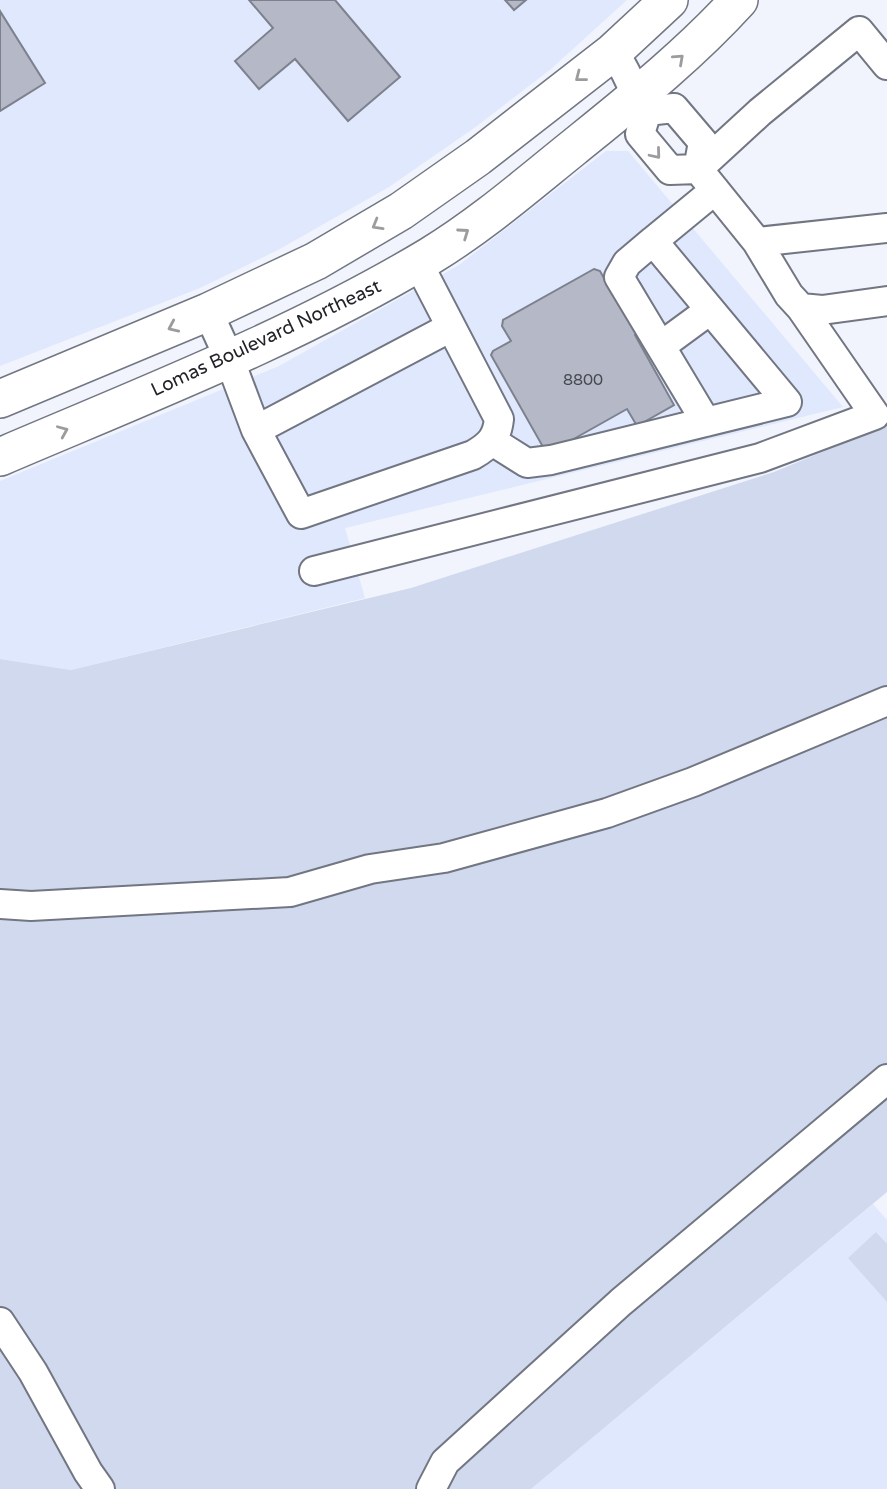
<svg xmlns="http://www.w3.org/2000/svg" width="887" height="1489" viewBox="0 0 887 1489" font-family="'Varela Round',sans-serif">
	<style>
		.built { fill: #e0e8fd }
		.green { fill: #d1d9ee }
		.building { fill: #b5b9c7; stroke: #7d818e; stroke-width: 2 }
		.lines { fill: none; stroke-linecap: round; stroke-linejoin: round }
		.minor-casing { stroke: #717682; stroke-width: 32 }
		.major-casing { stroke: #717682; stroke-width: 40 }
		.minor { stroke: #fff; stroke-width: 28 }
		.major { stroke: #fff; stroke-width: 37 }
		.oneway { stroke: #9c9c9f }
		.labels { text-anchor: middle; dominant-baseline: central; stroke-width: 7; stroke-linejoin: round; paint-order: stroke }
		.number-label { font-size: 16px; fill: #474950 }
		.street-label { font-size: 19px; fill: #222429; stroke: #fff }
	</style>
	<rect width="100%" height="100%" fill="#f1f4fc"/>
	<path class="built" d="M0 0H627L551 69 477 126 389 187 278 250 200 288 0 366Z
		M606 151H628L843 407 345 528 365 598 71 670 0 659V481L279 366 459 265Z
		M873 1204 887 1220V1489H531Z"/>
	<path class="green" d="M887 425V1192L531 1489H0V659L71 670 411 588 774 472Z
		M876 1232 887 1244V1302L848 1258Z"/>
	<path class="building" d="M249 0H335L400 77 348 121 295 59 259 89 235 61 273 28Z
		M505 0H526L514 10Z
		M0 11 45 83 0 111Z
		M594 269 600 271 614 296 640 283 660 319 635 335 674 405 637 426 627 409 547 454 491 355 493 351 511 341 502 326 503 320Z"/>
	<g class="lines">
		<g class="minor-casing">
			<path id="minor" d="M613 52C628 70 632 93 647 111
				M647 111 674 108 703 142 698 169 757 242 887 228
				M647 111 640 134 670 170 698 169
				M698 169 760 112 859 31 887 65
				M653 241 627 263 619 277 706 422
				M757 242 789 295 801 308 822 310 887 301
				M208 312 229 358 256 430 301 514 473 455C490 445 497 438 499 419L418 263
				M661 346 710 310
				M256 430 451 327
				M492 441 527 463 551 460 787 402 653 241 715 190
				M314 571 760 458 875 415 801 308
				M0 904 31 906 290 892 370 869 444 858 607 813 693 782 887 701
				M0 1322 33 1372 88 1472 100 1489
				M431 1489 445 1462 621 1302 887 1079"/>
		</g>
		<g class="major-casing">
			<path id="major" d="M0 399 208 312 316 261 401 211 478 157 613 52 669 0
				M0 457C145 395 295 337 430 256 481 225 527 185 573 148 631 101 689 55 739 0"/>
		</g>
		<use href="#minor" class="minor"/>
		<use href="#major" class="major"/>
	</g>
	<defs><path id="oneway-chevron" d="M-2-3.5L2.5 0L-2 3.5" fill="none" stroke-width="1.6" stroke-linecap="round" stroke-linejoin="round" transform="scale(1.75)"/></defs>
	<g class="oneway">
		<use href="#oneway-chevron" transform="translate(679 59) rotate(-42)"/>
		<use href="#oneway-chevron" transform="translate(580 77) rotate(142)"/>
		<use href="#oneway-chevron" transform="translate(656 154) rotate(50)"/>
		<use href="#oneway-chevron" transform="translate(377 225) rotate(150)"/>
		<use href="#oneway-chevron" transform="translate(464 233) rotate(-35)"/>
		<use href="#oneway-chevron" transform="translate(173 327) rotate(156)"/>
		<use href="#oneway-chevron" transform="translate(63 431) rotate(-23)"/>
	</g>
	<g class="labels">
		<g class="number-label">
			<text x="583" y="380">8800</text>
		</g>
		<g class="street-label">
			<text transform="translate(266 338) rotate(-25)">Lomas Boulevard Northeast</text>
		</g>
	</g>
</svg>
